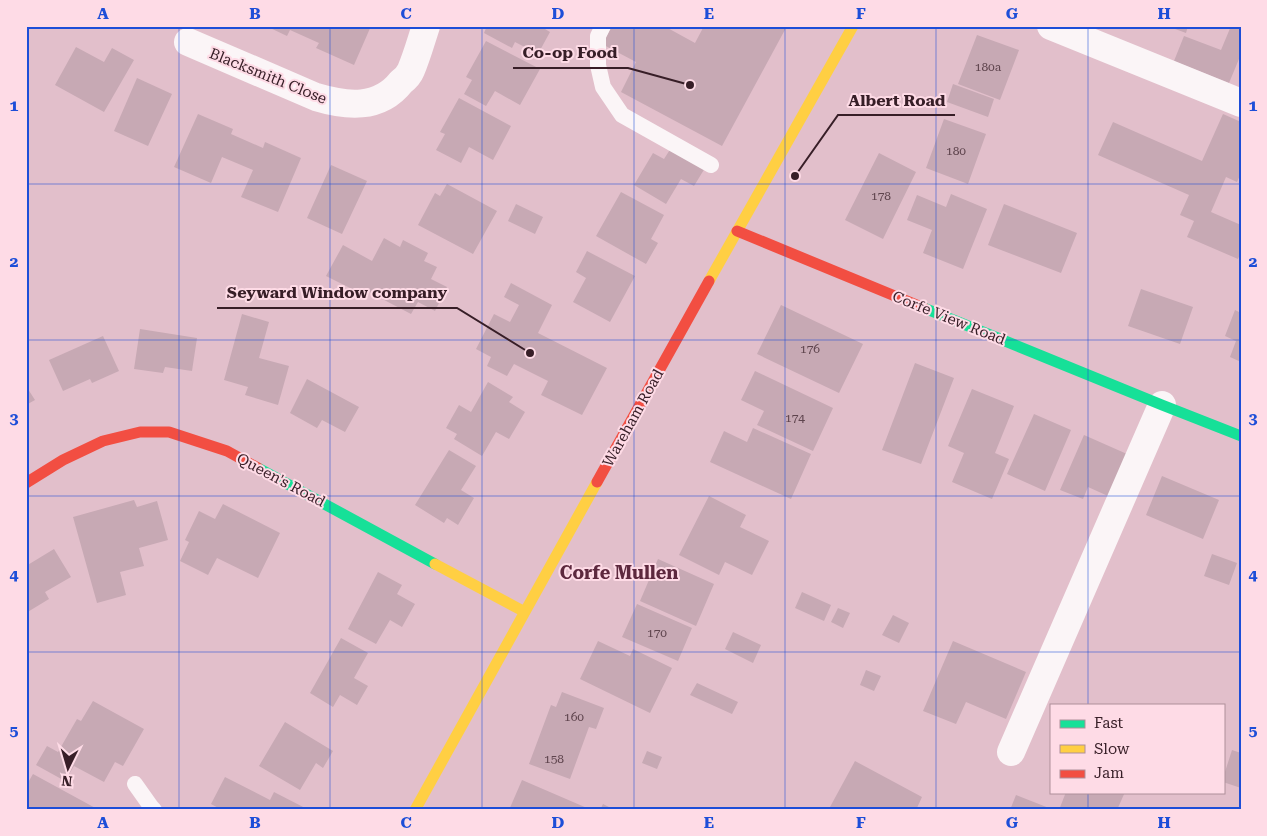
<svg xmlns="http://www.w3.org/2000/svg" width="1267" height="836" viewBox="0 0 1267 836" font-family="'Roboto Serif',serif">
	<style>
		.building { fill: #c7a9b4 }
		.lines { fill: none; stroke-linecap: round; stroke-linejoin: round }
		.lane { stroke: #fbf5f7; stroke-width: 16 }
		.street { stroke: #fbf5f7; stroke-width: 28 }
		.fast { stroke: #16e098; stroke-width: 11 }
		.slow { stroke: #ffcf43; stroke-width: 11 }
		.jam { stroke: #f24e42; stroke-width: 11 }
		.grid { fill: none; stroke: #1d4ed8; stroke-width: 1; stroke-opacity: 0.55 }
		.labels { text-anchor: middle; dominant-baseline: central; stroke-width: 4; stroke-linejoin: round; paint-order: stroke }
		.number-label { font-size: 12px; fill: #5e444d }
		.street-label { font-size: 15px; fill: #371e27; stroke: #fedbe6 }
		.quarter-label { font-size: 18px; font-weight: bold; fill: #5d283e; stroke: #fedbe6 }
		.leader { fill: none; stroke: #371e27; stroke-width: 2 }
		.callout-dot { fill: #371e27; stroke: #fedbe6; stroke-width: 2 }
		.callout-label { font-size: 16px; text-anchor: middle; font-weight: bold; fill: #371e27; stroke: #fedbe6; stroke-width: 4; stroke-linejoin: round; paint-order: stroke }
		.neatline { fill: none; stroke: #1d4ed8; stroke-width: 2 }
		.grid-label { font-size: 16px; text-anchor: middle; font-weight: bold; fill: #1d4ed8 }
	</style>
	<rect width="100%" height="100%" fill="#e2bfcb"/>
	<path class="building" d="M266 26H371L354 65 316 48 319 43 290 30 287 36Z
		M487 26H540L550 32 538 54 515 42 512 48 484 33Z
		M612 26H664L695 43 704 26H787L722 146 621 92 636 62 602 44Z
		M1167 26H1188L1186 33Z
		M1231 26H1241V60L1239 59 1229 83 1174 61 1184 36 1221 50Z
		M977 35 1019 50 1000 100 958 84Z
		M486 41 540 69 520 105 495 91 486 106 464 94 472 80 466 77Z
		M76 47 104 62 112 48 134 60 104 112 55 85Z
		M137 78 172 94 148 146 114 131Z
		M953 84 994 99 988 117 947 102Z
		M459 98 511 126 493 160 469 147 461 163 436 150 445 134 440 132Z
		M198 114 233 129 231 134 263 148 265 142 301 158 278 212 241 197 253 170 222 157 211 183 174 167Z
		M1223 114 1241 122V173L1237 182 1226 177 1211 212 1241 225V252L1238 259 1187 237 1194 221 1180 215 1189 195 1098 155 1113 122 1202 161Z
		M944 119 986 134 968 184 926 168Z
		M671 148 705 168 694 186 681 179 666 204 634 185 653 153 664 159Z
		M879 153 916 172 883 239 845 220Z
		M331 165 367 181 342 234 307 218Z
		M447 184 497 211 473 254 418 225 435 193 440 196Z
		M621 192 664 215 651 239 658 243 646 264 596 236Z
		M951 194 987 209 963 269 923 253 932 230 907 220 917 195 946 207Z
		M516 204 543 217 535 234 508 221Z
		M1004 204 1077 233 1061 273 988 245Z
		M384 238 400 247 403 240 428 253 424 261 437 267 431 279 447 287 435 311 418 302 411 314 365 290 362 294 326 276 343 245 372 261Z
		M587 251 635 276 610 322 573 302 586 278 576 272Z
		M511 283 552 305 538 333 607 368 582 415 541 395 548 381 514 364 507 376 487 366 491 357 476 349 494 314 510 322 519 305 504 297Z
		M1141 289 1193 307 1180 344 1128 326Z
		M781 305 863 344 839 393 757 354Z
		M1235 310 1241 313V362L1230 357 1236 341 1225 336Z
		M242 314 269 322 259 358 289 366 278 405 245 395 248 387 224 380Z
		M140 329 197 338 192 371 165 367 163 373 134 369Z
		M103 336 119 371 92 383 90 379 63 391 49 360Z
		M915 363 954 378 921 464 882 450Z
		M755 371 833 408 813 451 757 425 764 411 741 400Z
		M307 379 359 407 345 432 322 420 317 428 290 413Z
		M488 382 513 397 509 402 525 412 509 439 496 432 482 456 454 439 457 434 446 428 459 405 471 412Z
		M26 386 35 400 26 405Z
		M972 389 1014 406 995 453 1009 459 992 499 952 482 964 453 948 446Z
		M1034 414 1071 430 1045 491 1007 474Z
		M753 428 811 454 791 499 710 462 724 431 747 442Z
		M1084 435 1127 454 1108 496 1088 487 1083 499 1060 490Z
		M449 450 476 466 461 490 474 498 458 525 447 518 444 523 415 505Z
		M1162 476 1219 500 1203 539 1146 515Z
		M709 496 746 515 740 527 769 541 752 575 725 562 719 575 679 555Z
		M134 500 137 507 157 501 168 540 139 548 144 566 120 572 126 595 97 603 73 517Z
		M223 504 280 533 258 578 217 558 208 575 180 561 189 542 185 540 199 511 215 519Z
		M54 549 71 577 45 592 49 599 26 613V566Z
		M1212 554 1237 563 1229 585 1204 576Z
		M658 559 714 584 696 626 640 601Z
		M378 572 402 585 397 594 415 604 402 627 390 620 376 644 348 629Z
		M802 592 831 605 824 621 795 608Z
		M637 604 692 628 678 661 622 637Z
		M838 608 850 613 843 628 831 622Z
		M893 615 909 623 899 643 882 635Z
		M733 632 761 645 753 663 725 649Z
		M341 638 368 653 354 678 368 686 357 705 340 695 333 707 310 693Z
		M598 641 630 656 633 649 672 668 650 713 580 679Z
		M953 641 1026 672 1006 719 966 702 956 724 923 711Z
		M866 670 881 676 874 691 860 685Z
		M697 683 738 702 732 714 690 695Z
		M562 692 604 708 596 729 589 727 570 779 529 764 551 705 556 707Z
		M93 701 144 729 123 766 115 762 104 782 74 766 65 781 36 765 47 746 58 752 77 719 81 721Z
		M285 722 333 751 323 768 316 763 300 790 259 766Z
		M1232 750 1241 753V788L1223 782V778Z
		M647 751 662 757 657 769 642 763Z
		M855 761 922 797 916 810H835L830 807Z
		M33 774 99 810H26V786Z
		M225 777 270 800 274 792 309 810H222L211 804Z
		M522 780 587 808 586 810H509Z
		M1066 792H1125L1117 810H1059Z
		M1016 795 1049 808 1048 810H1010Z
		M603 804 615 810H600Z"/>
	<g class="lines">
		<path class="lane" d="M603 26 598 36V65L603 87 622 115 711 165
			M135 784 152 808 154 810"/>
		<path class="street" d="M1051 26 1241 103
			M188 42 316 97C346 106 379 110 401 82 405 79 409 75 411 70 417 56 421 41 426 26
			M1011 752 1162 405"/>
		<path class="fast" d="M924 308 1162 405 1241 436
			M258 468 435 564"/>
		<path class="slow" d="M709 281 853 26
			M435 564 525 612
			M415 810 597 482"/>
		<path class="jam" d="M737 231 924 308
			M597 482 709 281
			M26 483 63 460 103 441 140 432H169L227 451 258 468"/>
	</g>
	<path class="grid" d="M179 26V810M330 26V810M482 26V810M634 26V810M785 26V810M936 26V810M1088 26V705M26 184H1241M26 340H1241M26 496H1241M26 652H1241M1088 792V810"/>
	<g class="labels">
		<g class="number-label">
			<text x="988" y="67">180a</text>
			<text x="956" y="151">180</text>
			<text x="881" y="196">178</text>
			<text x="810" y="349">176</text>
			<text x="795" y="418">174</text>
			<text x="657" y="633">170</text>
			<text x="574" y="717">160</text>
			<text x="554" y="759">158</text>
		</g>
		<g class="street-label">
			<text transform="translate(268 76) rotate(22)">Blacksmith Close</text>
			<text transform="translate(949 318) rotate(22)">Corfe View Road</text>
			<text transform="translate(633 418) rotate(-61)">Wareham Road</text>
			<text transform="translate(281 480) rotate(28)">Queen's Road</text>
		</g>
		<g class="quarter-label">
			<text x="619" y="572">Corfe Mullen</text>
		</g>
	</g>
	<path class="leader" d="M690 85L628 68H513M795 176L838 115H955M530 353L457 308H217"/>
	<g class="callout-dot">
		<circle cx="690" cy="85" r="5"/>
		<circle cx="795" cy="176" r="5"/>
		<circle cx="530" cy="353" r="5"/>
	</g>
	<g class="callout-label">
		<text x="570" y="58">Co-op Food</text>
		<text x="897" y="106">Albert Road</text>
		<text x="337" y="298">Seyward Window company</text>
	</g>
	<rect width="1267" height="836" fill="none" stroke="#fedbe6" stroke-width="55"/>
	<rect x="1050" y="704" width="175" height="90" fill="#fedbe6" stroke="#ae8f9a"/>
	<rect x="1060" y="720" width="25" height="8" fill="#16e098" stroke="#ae8f9a"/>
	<text x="1094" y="728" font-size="15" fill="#371e27">Fast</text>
	<rect x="1060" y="745" width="25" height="8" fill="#ffcf43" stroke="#ae8f9a"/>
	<text x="1094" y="754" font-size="15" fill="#371e27">Slow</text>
	<rect x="1060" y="770" width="25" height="8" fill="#f24e42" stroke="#ae8f9a"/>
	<text x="1094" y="778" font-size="15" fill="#371e27">Jam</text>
	<g transform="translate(68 768) rotate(185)" stroke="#fedbe6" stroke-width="4" paint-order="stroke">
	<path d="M0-4L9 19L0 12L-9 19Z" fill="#371e27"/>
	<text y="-8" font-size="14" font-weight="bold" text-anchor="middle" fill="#371e27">N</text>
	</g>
	<rect x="28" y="28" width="1212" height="780" class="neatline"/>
	<g class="grid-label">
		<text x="103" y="19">A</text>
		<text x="255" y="19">B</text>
		<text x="406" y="19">C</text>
		<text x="558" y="19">D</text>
		<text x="709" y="19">E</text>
		<text x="861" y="19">F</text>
		<text x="1012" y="19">G</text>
		<text x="1164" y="19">H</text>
		<text x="14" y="111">1</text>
		<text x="1253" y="111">1</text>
		<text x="14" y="267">2</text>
		<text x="1253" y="267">2</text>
		<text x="14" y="424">3</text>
		<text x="1253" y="424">3</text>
		<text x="14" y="580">4</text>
		<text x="1253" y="580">4</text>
		<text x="14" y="736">5</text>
		<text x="1253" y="736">5</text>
		<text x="103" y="828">A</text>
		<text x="255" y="828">B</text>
		<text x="406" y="828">C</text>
		<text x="558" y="828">D</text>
		<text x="709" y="828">E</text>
		<text x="861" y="828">F</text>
		<text x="1012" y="828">G</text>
		<text x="1164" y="828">H</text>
	</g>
</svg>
